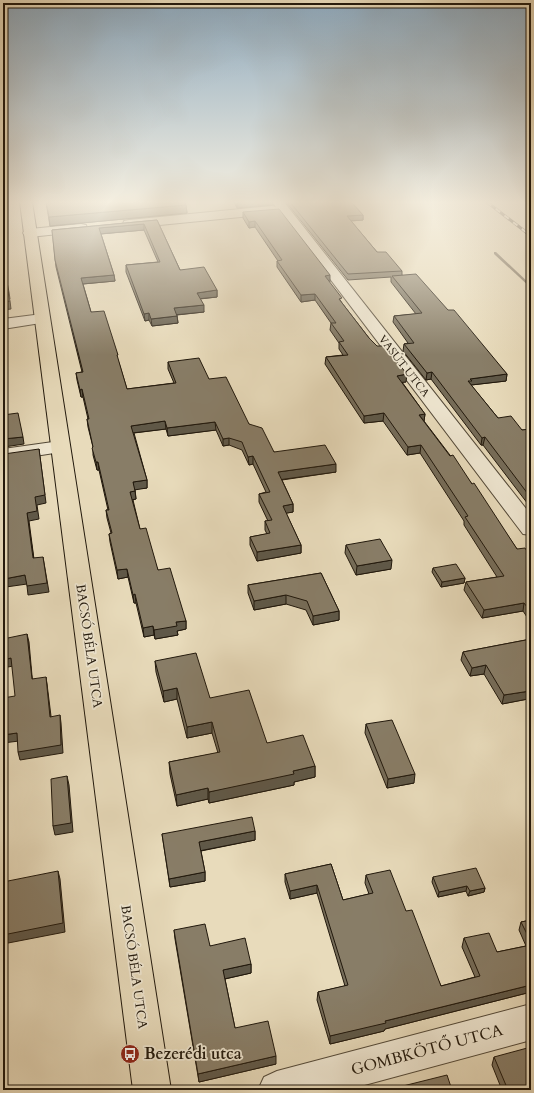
<svg xmlns="http://www.w3.org/2000/svg" width="534" height="1093" viewBox="0 0 534 1093" font-family="Cardo,serif">
	<style>
		.lines { fill: none; stroke-linecap: round; stroke-linejoin: round }
		.stream { fill: #706552; fill-rule: evenodd }
		.minor-casing { stroke: #534938; stroke-width: 2 }
		.primary-casing { stroke: #21180c; stroke-width: 2 }
		.minor { fill: #f0e8d3; fill-rule: evenodd }
		.primary { fill: #e8dbbb; fill-rule: evenodd }
		.rail-casing { stroke: #21180c; stroke-width: 3 }
		.rail { stroke: #f0e8d3; stroke-width: 2; stroke-dasharray: 5.5; stroke-linecap: butt }
		.wall { fill: #756c59; stroke: #21180c }
		.shaded-wall { fill: #5f5848; stroke: #21180c }
		.building { fill: #887d67; stroke: #21180c }
		.labels { text-anchor: middle; dominant-baseline: central; stroke-width: 3.5; stroke-linejoin: round; paint-order: stroke }
		.far-street-label { font-size: 11px; fill: #21180c; stroke: #f0e8d3 }
		.street-label { font-size: 13px; fill: #21180c; stroke: #f0e8d3 }
		.near-street-label { font-size: 16px; fill: #21180c; stroke: #f0e8d3 }
		.near-poi-label { font-size: 16px; font-weight: bold; fill: #21180c; stroke: #f0e8d3; text-anchor: start }
	</style>
	<rect width="100%" height="100%" fill="#e8dbbb"/>
	<filter id="stains"><feTurbulence type="fractalNoise" baseFrequency=".005" numOctaves="4"/><feColorMatrix values="0 0 0 0 .2 0 0 0 0 .09 0 0 0 0 .02 0 0 0 .5 -.17"/></filter>
	<radialGradient id="worn" r=".72"><stop offset=".6" stop-color="#630" stop-opacity="0"/><stop offset="1" stop-color="#630" stop-opacity=".3"/></radialGradient>
	<g class="lines">
		<path class="stream" d="M494 252H496L531 285V288L494 254Z"/>
		<g class="minor-casing">
			<path id="minor" d="M272 202H284L531 515V535L523 534 278 210 276 213 272 214 129 228 124 227 123 224 124 221 129 220 272 206 276 207Z
				M81 224 86 225 87 228 86 231 30 237 25 236 23 233 25 230 30 229Z
				M42 314 47 316 50 319 47 322 3 329V319Z
				M60 441 67 443 70 447 67 451 3 461V449Z
				M531 1004V1040L346 1090H258L264 1077 277 1071Z"/>
		</g>
		<g class="primary-casing">
			<path id="primary" d="M20 202H32L171 1090H133Z"/>
		</g>
		<use href="#minor" class="minor"/>
		<use href="#primary" class="primary"/>
		<g class="rail-casing">
			<path id="rail" d="M487 202 531 236"/>
		</g>
		<use href="#rail" class="rail"/>
	</g>
	<path class="wall" d="M46 202 186 205 187 213 50 226Z
		M234 202H272V205L237 208Z
		M286 202H351L363 215V220L351 221 377 252 402 271V275L448 310 507 374 506 381 471 385 498 418 522 430H531V508L483 445H481L431 379 426 380 403 351 404 344 408 343 393 322 394 316 416 314 391 282V277L348 280Z
		M243 212 330 282H329L342 303 369 338 406 382H402L425 414 424 421 472 484 517 549 531 557V623L523 611 482 618 464 590 466 582 497 577 464 525V521L420 453 407 455 383 421 364 423 325 364 326 357 343 355 339 349V343L330 330 331 323 315 300 301 302 277 267V261H278L255 227 249 228 243 218Z
		M157 220 180 270 217 290V297L200 299 204 312 177 315 178 323 152 326 149 320 145 321 126 272V265L158 262 144 230 101 234 114 275 115 281 83 284 91 312 119 363 127 389 174 383 168 369V362L209 379 274 452 336 472 282 480 293 504V512L286 513 301 545V553L257 561 250 545V537L267 534 265 530V521H268L259 502V494L266 492 253 464 249 465 242 450 229 445 223 446 216 430 168 436 166 429 134 433 147 480V488L135 489 136 499 133 500 140 529 158 570 186 621V629L177 631 178 635 155 639 154 635 144 637 136 603H134L128 577 118 579 110 542 109 534 111 533 107 518 106 510H108L99 470H97L93 455V447L88 427 87 419H88L83 397H81L77 380 76 373 82 372 56 267 52 230Z
		M346 545 391 569 356 575 345 553Z
		M433 568 465 578 464 583 441 587 432 572Z
		M321 573 339 611V620L313 625 306 610 286 604 254 610 248 593V585Z
		M531 639V705L528 699 502 704 484 674 470 676 461 660 463 652Z
		M155 661 210 698 267 743 315 766V777L294 782V785L209 803 208 799 177 806 170 774 169 762 218 753 212 733 187 738 177 699 164 702 156 672Z
		M366 724 414 783 387 788 365 733Z
		M255 831V840L201 851 205 872V881L170 887 162 834Z
		M331 864 343 900 369 894 365 883 366 875 406 911 441 986 475 977 462 947 464 938 497 952 526 946 519 930 521 922 531 920V992L385 1029 384 1031 330 1044 317 1000 318 992 345 986 317 893 290 899 285 882V874Z
		M433 877 485 888 484 892 468 896 466 891 438 897 432 882Z
		M174 930 251 964V973L225 979 235 1028 276 1064 199 1082 175 939Z
		M494 1057 531 1090H502L492 1065Z"/>
	<path class="shaded-wall" d="M246 202H272V205L237 208V203Z
		M186 205 187 213 50 226 49 217Z
		M363 215V220L347 221V216Z
		M255 221V227L249 228V222Z
		M144 224V230L99 234V228Z
		M114 275 115 281 82 284 81 278Z
		M330 275V282H324L325 276Z
		M217 290V297L197 299V293Z
		M8 292H9L10 299H9Z
		M315 294V300L301 302V295Z
		M10 301 11 309 3 310V302Z
		M204 305V312L174 315V308Z
		M149 313V320L145 321 144 314Z
		M177 316 178 323 152 326 151 319Z
		M432 372 431 379 426 380 427 373Z
		M407 374 406 382 396 383 397 376Z
		M507 374 506 381 471 385 468 381 470 379Z
		M82 389 83 397H81L80 390Z
		M384 413 383 421 364 423V416Z
		M425 414 424 421 419 415Z
		M165 421 166 429 132 433 131 426Z
		M215 422 216 430 168 436 167 428Z
		M23 437 24 444 4 447 3 439Z
		M485 437 483 445H481L482 438Z
		M229 438V445L223 446V439Z
		M421 445 420 453 407 455 408 447Z
		M39 449 46 503 37 505 39 519 29 521 35 567 27 513 35 497Z
		M253 456V464L249 465 248 457Z
		M96 462H98L99 470H97Z
		M336 464V472L278 480V472Z
		M147 480V488L134 490 133 482Z
		M135 491 136 499 131 500 130 492Z
		M293 504V512L282 514 283 506Z
		M301 545V553L257 561V552Z
		M43 557 49 592 28 595 27 586Z
		M392 560 391 569 356 575 357 566Z
		M127 569 128 577 118 579 117 570Z
		M25 575 27 584 6 587 4 579Z
		M465 578 464 583 441 587 442 582Z
		M135 594 136 603H134L133 595Z
		M286 595V604L254 610V601Z
		M524 603 523 611 482 618 484 610Z
		M339 611V620L313 625V616Z
		M186 621V629L177 631 178 635 155 639 154 630 176 622Z
		M153 626 154 635 144 637 143 628Z
		M27 634 29 642 33 687 32 679Z
		M11 658 13 666 3 668V660Z
		M486 665 484 674 470 676 472 668Z
		M46 677 47 684 52 724 50 717Z
		M177 688V699L164 702 163 691Z
		M530 691 528 699 502 704 504 695Z
		M60 715 61 723 63 753 20 760 18 752Z
		M212 722V733L187 738V727Z
		M17 733 19 741 3 743V735Z
		M315 766V777L294 782V785L209 803V792L293 771Z
		M415 774 414 783 387 788 388 779Z
		M67 776 69 785 73 832 55 835 53 826Z
		M208 788V799L177 806 176 795Z
		M255 831V840L199 851V842Z
		M58 871 60 879 65 932 3 944V935Z
		M205 872V881L170 887 169 879Z
		M317 885V893L290 899V891Z
		M467 886 466 891 438 897 439 892Z
		M485 888 484 892 468 896 470 891Z
		M251 964V973L224 979 223 970Z
		M531 985V992L385 1029 384 1031 330 1044V1036L385 1021Z
		M276 1056V1064L199 1082 198 1074Z"/>
	<path class="building" d="M46 202H185L186 205 49 217Z
		M290 202H351L363 215 347 216 377 252H386L402 271 348 274Z
		M279 209 330 275 325 276 342 298 339 299 369 338 377 346H384L407 374 397 376 425 414 419 415 450 456 453 455 472 484 474 483 517 549 525 548 531 557V612L524 603 484 610 466 582 504 576 465 517 468 516 421 445 408 447 384 413 364 416 326 357 348 355 339 342 344 341 331 323H336L315 294 301 295 277 261 282 260 255 221 249 222 243 212Z
		M157 220 180 270 204 267 217 290 197 293 204 305 174 308 177 316 151 319 149 313 144 314 126 265 160 262 144 224 99 228 114 275 81 278 91 312 104 311 118 355H117L127 389 176 383 168 362 199 358 209 379 226 377 249 424 262 428 274 452 325 445 336 464 278 472 293 504 283 506 301 545 257 552 250 537 270 533 265 521 272 520 259 494 270 492 253 456 248 457 242 442 229 438 223 439 215 422 167 428 165 421 131 426 147 480 133 482 135 491 130 492 140 529 146 528 158 570 170 568 186 621 176 622 177 626 154 630 153 626 143 628 135 594 133 595 127 569 117 570 109 534 112 533 106 510H109L98 462H96L92 448 93 447 87 419H89L82 389 80 390 76 373 83 372 55 260 52 230Z
		M3 262 9 292H8L10 301 3 302Z
		M416 274 448 310H454L507 374 470 379 472 381H468L498 418 511 416 522 430 530 429 531 430V498L485 437 482 438 432 372 427 373 404 344 414 343 394 316 422 313 392 276Z
		M18 413 23 437 3 439V415Z
		M39 449 45 495 35 497 37 511 27 513 33 558 43 557 47 583 27 586 25 575 4 579 3 565V486L7 485 4 454Z
		M380 539 392 560 357 566 346 545Z
		M456 564 465 578 442 582 433 568Z
		M321 573 339 611 313 616 307 601 286 595 254 601 248 585Z
		M27 634 32 679 46 677 50 717 60 715 61 745 18 752 17 733 3 735V698L15 696 11 658 3 660V639Z
		M531 639V693L530 691 504 695 486 665 472 668 463 652Z
		M196 653 210 698 249 690 267 743 303 735 315 766 293 771 294 774 209 792 208 788 176 795 169 762 220 752 212 722 187 727 177 688 163 691 155 661Z
		M392 720 415 774 388 779 366 724Z
		M67 776 71 823 53 826 51 779Z
		M252 817 255 831 199 842 205 872 169 879 162 834Z
		M331 864 343 900 373 893 366 875 390 870 406 911 412 910 441 986 480 976 464 938 489 933 497 952 531 945V985L385 1021 386 1023 330 1036 318 992 348 985 317 885 290 891 285 874Z
		M476 868 485 888 470 891 467 886 439 892 433 877Z
		M58 871 63 923 3 935V882Z
		M531 920V942L521 922Z
		M205 924 210 946 245 938 251 964 223 970 235 1028 268 1021 276 1056 198 1074 174 930Z
		M531 1047V1090H508L494 1057Z
		M447 1075 452 1090H396L395 1088Z"/>
	<linearGradient id="sky" x2="0" y2="1"><stop stop-color="#8da9be"/><stop offset="0.57" stop-color="#f5efe0"/><stop offset="1" stop-color="#f5efe0" stop-opacity="0"/></linearGradient>
	<rect width="534" height="355" fill="url(#sky)"/>
	<defs>
		<g id="bus-disc" transform="scale(1)"><circle r="9.5" fill="#8f2418" stroke="#f0e8d3"/><path d="M-5-6H5V4H4V6H2V4H-2V6H-4V4H-5ZM-3.5-4V0h7V-4ZM-3.5 1.2v1.5H-2V1.2ZM2 1.2v1.5H3.5V1.2Z" fill="#fff"/></g>
	</defs>
	<g fill-rule="evenodd">
		<use href="#bus-disc" x="130" y="1054"/>
	</g>
	<g class="labels">
		<g class="far-street-label">
			<text transform="translate(404 366) rotate(52)">VASÚT UTCA</text>
		</g>
		<g class="street-label">
			<text transform="translate(89 646) rotate(82)">BACSÓ BÉLA UTCA</text>
			<text transform="translate(134 967) rotate(82)">BACSÓ BÉLA UTCA</text>
		</g>
		<g class="near-street-label">
			<text transform="translate(427 1050) rotate(-15)">GOMBKÖTŐ UTCA</text>
		</g>
		<g class="near-poi-label">
			<text x="144" y="1054">Bezerédi utca</text>
		</g>
	</g>
	<rect width="534" height="1093" fill="none" stroke="#e8dbbb" stroke-width="16"/>
	<rect x="4" y="4" width="526" height="1085" fill="none" stroke="#21180c" stroke-width="2"/>
	<rect x="8" y="8" width="518" height="1077" fill="none" stroke="#21180c"/>
	<rect width="100%" height="100%" filter="url(#stains)"/>
	<rect width="100%" height="100%" fill="url(#worn)"/>
</svg>
